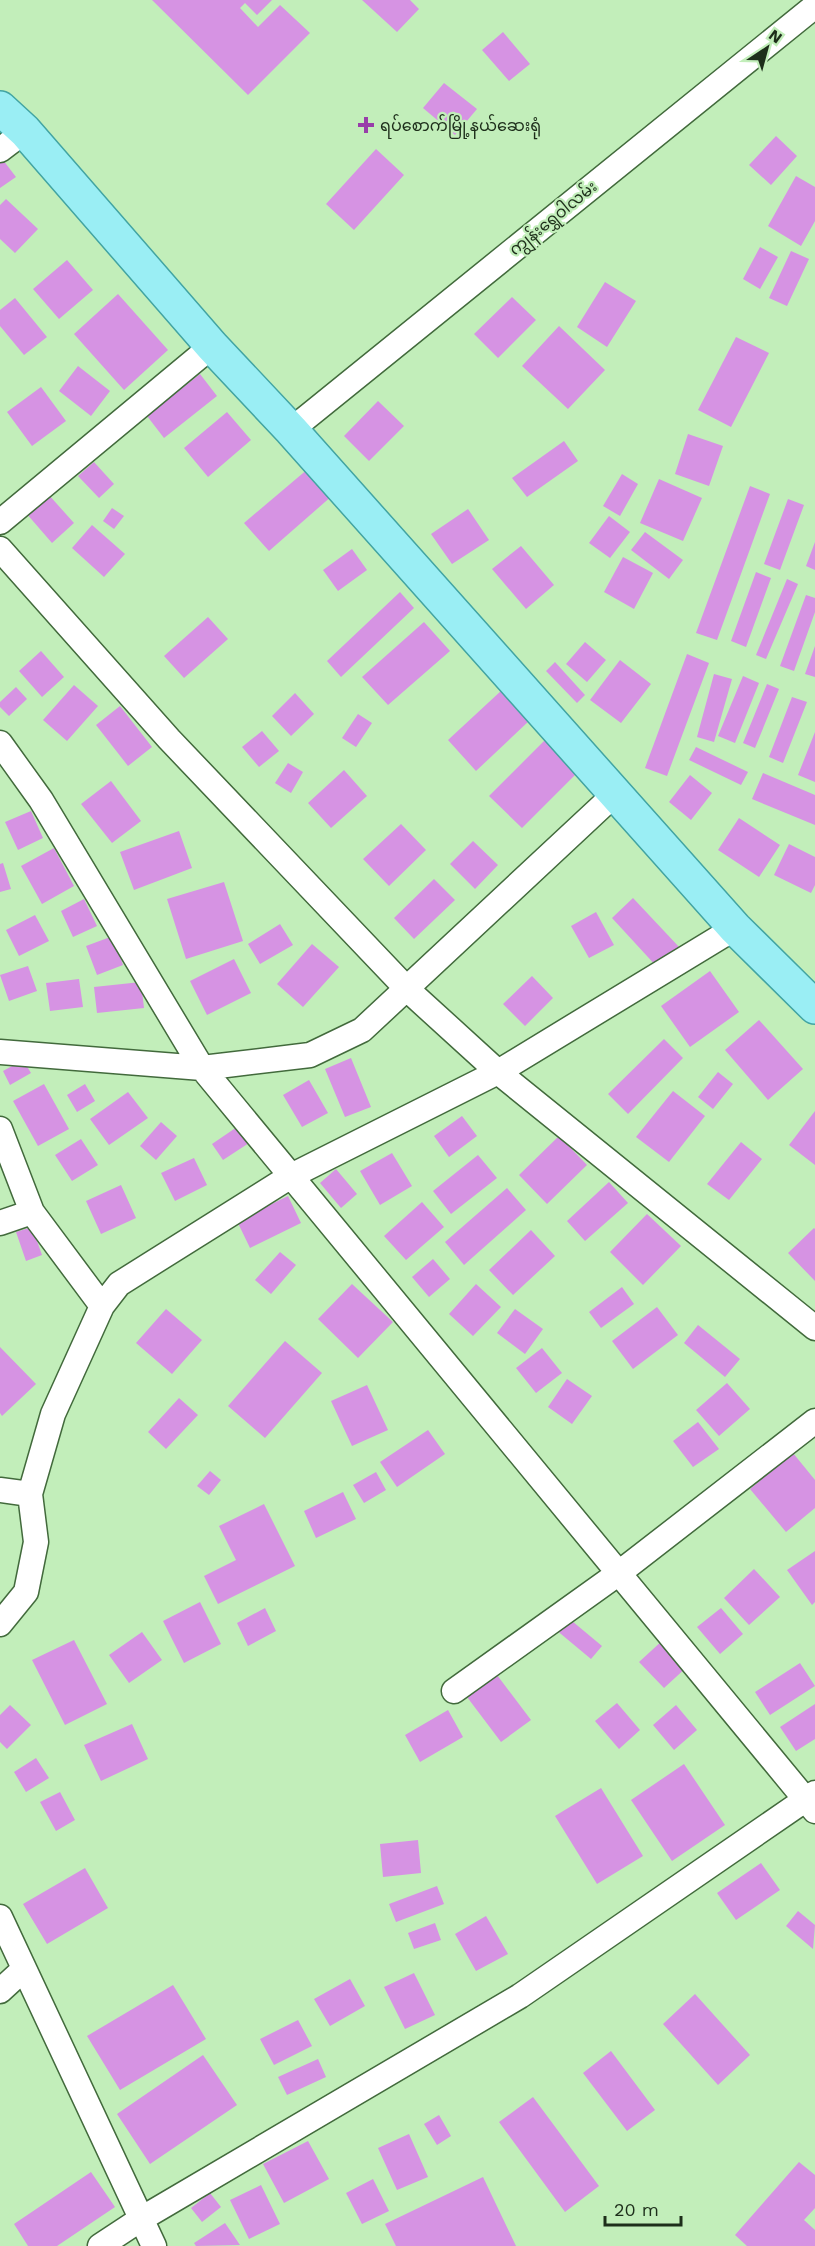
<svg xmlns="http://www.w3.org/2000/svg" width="815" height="2246" viewBox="0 0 815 2246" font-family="'Work Sans','Noto Sans Myanmar',sans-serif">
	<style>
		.building { fill: #d693e3 }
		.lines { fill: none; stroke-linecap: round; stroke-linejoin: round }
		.minor-casing { stroke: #426a3c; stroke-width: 27 }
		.primary-casing { stroke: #42a4a2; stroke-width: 36 }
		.minor { stroke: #fff; stroke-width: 24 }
		.primary { stroke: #9aeef4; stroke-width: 33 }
		.poi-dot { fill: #983ea9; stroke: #c2eeba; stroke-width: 2 }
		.labels { text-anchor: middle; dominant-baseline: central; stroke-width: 4.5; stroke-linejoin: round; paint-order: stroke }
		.poi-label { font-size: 16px; fill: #1d2e1a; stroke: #c2eeba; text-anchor: start }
		.street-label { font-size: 16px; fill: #1d2e1a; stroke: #c2eeba }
	</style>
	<rect width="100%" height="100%" fill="#c2eeba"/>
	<path class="building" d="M152 0H272L257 15 245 3 240 8 258 27 280 5 310 33 248 95Z
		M362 0H410L419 9 397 32Z
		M503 32 530 64 509 81 482 50Z
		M444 83 477 109 455 135 423 108Z
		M776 136 797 156 771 185 749 165Z
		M376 149 404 175 354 230 326 204Z
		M3 160 16 177 0 188V162Z
		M796 176 815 187V221L801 246 768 226Z
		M6 199 38 229 15 253 0 239V205Z
		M760 247 778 257 760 289 743 279Z
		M791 251 809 259 787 306 769 298Z
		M67 260 93 290 59 319 33 289Z
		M605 282 636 301 607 347 577 327Z
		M118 294 168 350 124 390 74 334Z
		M512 297 536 320 498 358 474 334Z
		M15 298 47 337 24 355 0 326V310Z
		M559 326 605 370 568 409 522 366Z
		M736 337 769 353 731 427 698 410Z
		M78 366 110 391 91 416 59 391Z
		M200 374 217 396 164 438 147 416Z
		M41 387 66 421 32 446 7 412Z
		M378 401 404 426 369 461 344 436Z
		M227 412 251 440 208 477 184 448Z
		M688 434 723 446 709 486 675 474Z
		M564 441 578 461 527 497 512 478Z
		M94 462 114 484 99 498 78 476Z
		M309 468 333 495 269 551 244 523Z
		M622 474 638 484 620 516 603 506Z
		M659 479 702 498 683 541 640 523Z
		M750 486 770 494 717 640 696 633Z
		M48 494 74 523 52 543 26 513Z
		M788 499 804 505 780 570 764 564Z
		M112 508 124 516 114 529 103 521Z
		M468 509 489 540 452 564 431 534Z
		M609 516 630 532 610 558 589 543Z
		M92 525 125 554 104 577 72 548Z
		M645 532 683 560 669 579 631 550Z
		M815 542V570L806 566Z
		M521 546 554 585 526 609 492 569Z
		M352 549 367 570 338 591 323 570Z
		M623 557 653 573 634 609 604 592Z
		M756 572 771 578 746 647 731 641Z
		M787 579 798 584 766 659 756 655Z
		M400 592 414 608 341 677 327 661Z
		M806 595 815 598V612L794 671 780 666Z
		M208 617 228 639 184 678 164 656Z
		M424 622 450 651 388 705 362 677Z
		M585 642 606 660 587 682 566 664Z
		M815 646V677L805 674Z
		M41 651 64 677 42 697 19 671Z
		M687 654 709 663 667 776 645 768Z
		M620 660 651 684 621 723 590 700Z
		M555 662 585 695 577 703 546 671Z
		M714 674 732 679 714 742 697 737Z
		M743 676 759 683 735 743 718 736Z
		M767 684 779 689 755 748 743 743Z
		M74 685 98 706 67 741 43 720Z
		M16 687 27 699 9 716 0 707V702Z
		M502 690 530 720 476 771 448 740Z
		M295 693 314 714 291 736 272 716Z
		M792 697 807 702 783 763 769 757Z
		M120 706 152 747 128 766 96 725Z
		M358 714 372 723 356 747 342 738Z
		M262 731 279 751 259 767 242 747Z
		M815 732V782L798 775Z
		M550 735 582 768 522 828 489 796Z
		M696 747 748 772 741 785 689 760Z
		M288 763 303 772 291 793 275 783Z
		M344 770 367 796 331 828 308 803Z
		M763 773 815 795V825L752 799Z
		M690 775 712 793 691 820 669 802Z
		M111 781 141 821 112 843 81 804Z
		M31 811 43 838 18 850 5 822Z
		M739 818 780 845 759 877 718 850Z
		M401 824 426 850 389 886 363 859Z
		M179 831 192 868 134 890 120 852Z
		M473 841 498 865 475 889 450 864Z
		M789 844 815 857V885L811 893 774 875Z
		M54 848 74 886 42 904 21 866Z
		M3 863 11 889 0 892V864Z
		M434 879 455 900 414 939 394 918Z
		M224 882 243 941 186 959 167 899Z
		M633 898 680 948 658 968 612 918Z
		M84 899 97 926 73 937 61 911Z
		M596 912 614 945 589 958 571 926Z
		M35 915 49 941 19 956 6 930Z
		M280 924 293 945 260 964 248 944Z
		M113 936 123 965 97 975 86 946Z
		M312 944 339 967 303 1007 277 984Z
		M234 959 251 993 207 1015 190 981Z
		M28 966 37 991 9 1001 0 975Z
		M710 971 739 1012 690 1047 661 1006Z
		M532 976 553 998 525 1026 503 1004Z
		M79 979 83 1007 50 1011 46 983Z
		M141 982 144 1008 97 1013 94 987Z
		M759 1020 803 1069 768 1100 725 1050Z
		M664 1039 683 1058 628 1114 608 1094Z
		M351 1058 371 1107 345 1117 325 1069Z
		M23 1060 31 1073 10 1085 3 1071Z
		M718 1072 733 1084 713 1109 698 1097Z
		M309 1080 328 1113 302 1127 283 1095Z
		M44 1084 69 1129 38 1146 13 1101Z
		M85 1084 95 1101 77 1112 67 1095Z
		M673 1091 705 1116 669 1162 636 1137Z
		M128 1092 148 1118 109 1145 90 1119Z
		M815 1111V1165L789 1145Z
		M462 1116 477 1136 449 1157 434 1136Z
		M161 1122 177 1136 156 1160 140 1146Z
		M237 1127 249 1143 223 1160 212 1144Z
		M559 1136 587 1165 547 1204 519 1175Z
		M81 1139 98 1165 72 1181 55 1155Z
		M741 1142 762 1159 729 1200 707 1184Z
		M392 1153 412 1186 380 1205 360 1171Z
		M478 1155 497 1178 451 1214 433 1191Z
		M194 1158 207 1185 175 1201 161 1173Z
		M336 1169 357 1194 341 1208 320 1183Z
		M609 1182 628 1203 585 1241 567 1221Z
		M121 1185 136 1218 101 1234 86 1201Z
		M507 1188 526 1210 464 1265 445 1242Z
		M288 1196 301 1223 250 1248 237 1221Z
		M422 1202 444 1227 406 1260 384 1236Z
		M647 1214 681 1246 643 1285 610 1252Z
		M32 1227 42 1255 26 1261 16 1232Z
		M814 1228 815 1229V1281L788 1253Z
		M531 1230 555 1256 513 1295 489 1270Z
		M280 1252 296 1265 271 1294 255 1280Z
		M433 1259 450 1279 429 1297 412 1277Z
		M352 1284 393 1322 358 1358 318 1319Z
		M476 1284 501 1307 473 1336 449 1314Z
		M622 1287 634 1304 601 1328 589 1312Z
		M657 1307 678 1335 633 1369 612 1341Z
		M166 1309 202 1340 172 1374 136 1343Z
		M515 1309 543 1329 525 1354 497 1333Z
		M698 1325 740 1359 725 1377 684 1343Z
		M285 1341 322 1373 265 1438 228 1406Z
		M0 1347 36 1384 2 1416 0 1413Z
		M542 1348 562 1373 536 1393 516 1368Z
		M567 1379 592 1396 572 1424 548 1407Z
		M727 1383 750 1409 719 1436 696 1410Z
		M367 1385 388 1430 352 1446 331 1401Z
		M179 1398 198 1415 166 1449 148 1432Z
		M698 1422 719 1449 693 1467 673 1441Z
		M428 1430 445 1454 397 1487 380 1462Z
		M793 1453 815 1480V1508L786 1532 750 1489Z
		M210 1471 221 1480 209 1495 197 1486Z
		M376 1472 386 1490 364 1503 353 1485Z
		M343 1492 356 1519 316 1538 304 1511Z
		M264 1504 295 1566 218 1604 204 1576 236 1560 219 1526Z
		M815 1551V1602L812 1605 787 1570Z
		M754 1569 780 1597 749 1625 724 1598Z
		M200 1602 221 1644 184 1663 163 1621Z
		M265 1608 276 1631 248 1646 237 1623Z
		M721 1608 743 1634 720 1654 697 1627Z
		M566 1616 602 1646 591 1659 555 1629Z
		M142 1632 162 1660 129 1683 109 1655Z
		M74 1640 107 1704 65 1725 32 1660Z
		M663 1640 688 1666 664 1688 639 1662Z
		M800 1663 815 1686 770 1715 755 1692Z
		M497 1675 531 1720 501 1742 467 1697Z
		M617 1703 640 1730 619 1749 595 1721Z
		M815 1704V1739L796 1751 780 1727Z
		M10 1705 31 1725 7 1749 0 1742V1715Z
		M676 1705 697 1730 674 1750 653 1725Z
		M448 1710 463 1737 420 1762 405 1735Z
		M132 1724 148 1759 101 1781 84 1745Z
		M36 1758 49 1778 26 1792 14 1772Z
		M684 1764 725 1825 672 1861 631 1800Z
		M601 1788 643 1856 597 1884 555 1816Z
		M60 1792 75 1820 56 1831 40 1802Z
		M418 1840 421 1873 383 1877 380 1844Z
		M761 1863 780 1890 736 1920 717 1893Z
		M85 1868 108 1908 47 1944 23 1904Z
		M437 1886 444 1904 396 1922 389 1904Z
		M798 1911 815 1925 813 1949 786 1926Z
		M486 1916 508 1954 476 1971 455 1934Z
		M435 1923 441 1940 414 1949 408 1933Z
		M414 1973 435 2015 405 2029 384 1987Z
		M350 1979 365 2006 330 2026 314 1999Z
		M173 1985 206 2039 120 2090 87 2036Z
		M695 1994 750 2055 718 2085 663 2024Z
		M298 2020 312 2046 274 2065 260 2039Z
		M611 2051 655 2110 627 2131 583 2073Z
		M203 2055 237 2105 150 2164 117 2114Z
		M318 2059 326 2077 287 2095 278 2077Z
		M533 2097 599 2186 565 2212 499 2122Z
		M439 2115 451 2136 437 2145 424 2124Z
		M409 2134 428 2177 397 2190 378 2148Z
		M308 2141 329 2179 284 2203 263 2164Z
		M799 2162 815 2175V2208L804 2220 815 2230V2246H747L735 2235Z
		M91 2172 115 2207 57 2246H28L14 2224Z
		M483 2177 516 2246H396L385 2224Z
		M373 2179 389 2211 362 2224 346 2193Z
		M261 2185 280 2224 249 2239 230 2200Z
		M210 2193 221 2207 202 2222 191 2208Z
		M225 2223 240 2245 196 2246 194 2243Z"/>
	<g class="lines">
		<g class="minor-casing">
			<path id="minor" d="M0 150 25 131
				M291 430 815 6
				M0 522 212 346
				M0 549 169 739 408 990 498 1072 815 1328
				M0 743 41 800 202 1068 815 1811
				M0 1052 202 1068 310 1055 362 1030 616 793
				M0 1129 32 1212 102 1306
				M0 1223 32 1212
				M0 1490 30 1494
				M0 1624 26 1592 36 1542 30 1494 53 1414 102 1306 119 1284 291 1176 498 1072 735 928
				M454 1691 619 1573 815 1421
				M0 1917 154 2246
				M0 1991 24 1969
				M100 2246 141 2219 520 1996 815 1793"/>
		</g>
		<g class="primary-casing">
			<path id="primary" d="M0 108 25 131 212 346 291 430 735 928 815 1007"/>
		</g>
		<use href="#minor" class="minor"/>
		<use href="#primary" class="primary"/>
	</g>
	<path class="poi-dot" d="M363 116h6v6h6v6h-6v6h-6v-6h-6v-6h6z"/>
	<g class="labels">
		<g class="poi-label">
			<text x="380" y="125">ရပ်စောက်မြို့နယ်ဆေးရုံ</text>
		</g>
		<g class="street-label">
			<text transform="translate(553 218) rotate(-39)">ကျွန်းရွှေဝါလမ်း</text>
		</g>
	</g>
	<g transform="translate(767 48) rotate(36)" stroke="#c2eeba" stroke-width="4.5" paint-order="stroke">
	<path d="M0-4.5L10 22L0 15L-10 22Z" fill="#1d2e1a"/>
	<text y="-9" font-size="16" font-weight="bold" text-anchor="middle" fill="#1d2e1a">N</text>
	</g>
	<path d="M605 2216v9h76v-9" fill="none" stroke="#1d2e1a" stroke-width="3"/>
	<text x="614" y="2216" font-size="18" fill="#1d2e1a" stroke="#c2eeba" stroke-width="4.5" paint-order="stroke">20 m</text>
</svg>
